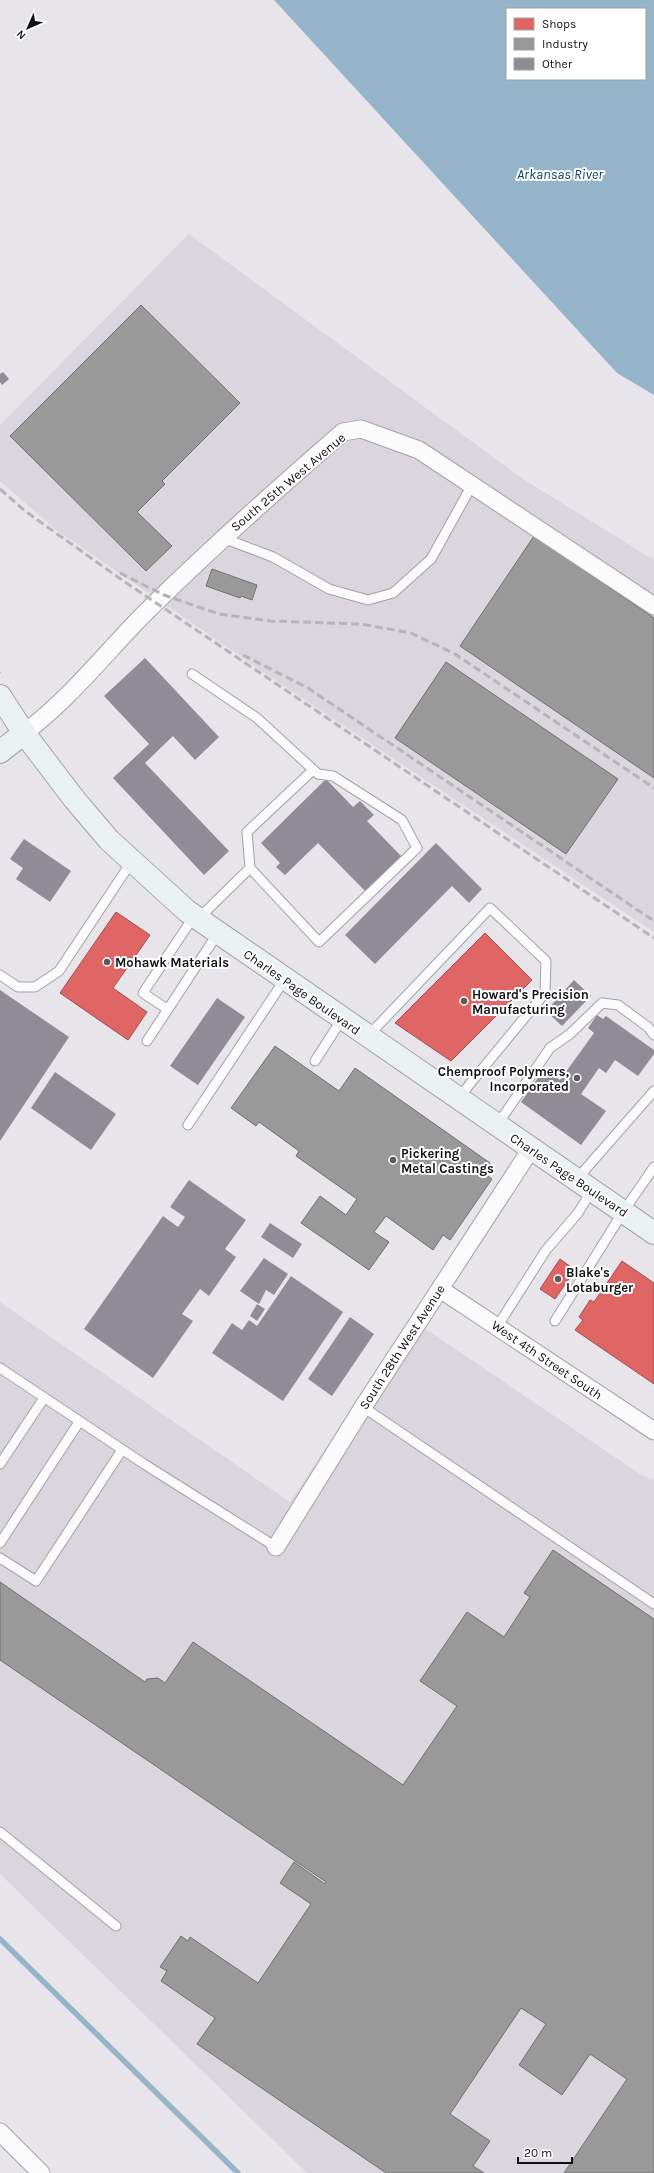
<svg xmlns="http://www.w3.org/2000/svg" width="654" height="2173" viewBox="0 0 654 2173" font-family="Karla,sans-serif">
	<style>
		.built { fill: #dbd5de }
		.water { fill: #95b4ca; fill-rule: evenodd }
		.shops { fill: #e06666; stroke: #a24c4d }
		.industry { fill: #999; stroke: #707070 }
		.lines { fill: none; stroke-linecap: round; stroke-linejoin: round }
		.stream { stroke: #95b4ca; stroke-width: 5.5 }
		.building { fill: #908b94 }
		.service-casing { stroke: #a3a1a5; stroke-width: 11 }
		.minor-casing { stroke: #a3a1a5; stroke-width: 19 }
		.secondary-casing { stroke: #a3a1a5; stroke-width: 24 }
		.path { stroke: #d0d0d0; stroke-width: 2.5; stroke-dasharray: 2 3; stroke-linecap: butt }
		.service { stroke: #fcfbfc; stroke-width: 9 }
		.minor { stroke: #fcfbfc; stroke-width: 17 }
		.secondary { stroke: #ebf0f3; stroke-width: 22 }
		.rail { stroke: #b5b5b5; stroke-width: 3; stroke-dasharray: 8 4; stroke-linecap: butt }
		.poi-dot { fill: #5c5b5e; stroke: #fff; stroke-width: 1.5 }
		.labels { text-anchor: middle; dominant-baseline: central; stroke-width: 4; stroke-linejoin: round; paint-order: stroke }
		.street-label { font-size: 13px; fill: #111012; stroke: #fff }
		.poi-label { font-size: 13px; font-weight: bold; fill: #111012; stroke: #fff; text-anchor: start }
		.water-label { font-size: 14px; font-style: italic; fill: #084462; stroke: #fff }
	</style>
	<rect width="100%" height="100%" fill="#e8e5ea"/>
	<path class="built" d="M189 234 523 479 654 560V932L272 678 55 529 0 481V425Z
		M0 1302 290 1502 411 1319 643 1476 654 1480V2173H307L0 1874Z"/>
	<path class="water" d="M274 0H654V395L617 373ZM507 9H645V79H507Z"/>
	<path class="shops" d="M116 912 150 935 113 988 147 1012 128 1040 60 993Z
		M485 933 532 980 451 1061 395 1023Z
		M560 1259 575 1270 555 1299 540 1289Z
		M622 1261 654 1283V1384L575 1330 583 1320 579 1317 590 1300 594 1302Z"/>
	<path class="industry" d="M141 305 240 403 162 481 165 484 137 512 172 546 146 571 10 436Z
		M534 536 654 618V778L460 646Z
		M212 569 257 585 252 600 241 596 240 598 206 586Z
		M446 662 618 779 566 854 395 738Z
		M275 1046 339 1091 355 1068 490 1163 484 1173 492 1179 450 1240 443 1235 433 1250 386 1216 374 1232 389 1242 369 1270 301 1223 320 1196 346 1215 357 1199 296 1156 299 1151 259 1122 256 1126 231 1108Z
		M553 1550 654 1619V2173H564L627 2079 590 2054 562 2095 519 2065 546 2024 521 2008 450 2114 490 2141 473 2166 484 2173H386L197 2044 215 2018 161 1981 167 1971 160 1967 181 1936 188 1941 190 1937 258 1983 311 1904 280 1883 294 1862 325 1884 326 1882 0 1660V1582L145 1682 147 1679 158 1678 165 1683 193 1642 403 1785 457 1706 420 1681 467 1612 504 1637 530 1597 524 1593Z"/>
	<g class="lines">
		<path class="stream" d="M0 1939 238 2173"/>
	</g>
	<path class="building" d="M3 372 9 379 2 385 0 382V374Z
		M145 658 219 737 195 760 173 736 145 763 229 851 204 875 113 778 149 744 104 696Z
		M326 779 353 807 360 801 374 815 367 821 402 857 366 892 318 843 285 875 276 867 280 863 261 843Z
		M24 839 71 871 50 902 16 879 23 868 10 859Z
		M436 843 482 889 469 903 452 886 375 964 345 935Z
		M574 980 591 996 562 1026 546 1011Z
		M0 990 69 1037 0 1141Z
		M217 998 245 1017 198 1085 170 1066Z
		M597 1015 603 1019 606 1016 654 1050V1054L638 1076 615 1060 606 1073 599 1068 581 1094 606 1111 581 1145 521 1102 544 1069 560 1080 594 1033 588 1028Z
		M55 1072 116 1114 91 1150 31 1108Z
		M189 1180 246 1220 225 1249 236 1257 209 1296 200 1289 182 1314 193 1321 153 1378 84 1329 163 1216 178 1227 185 1217 170 1207Z
		M270 1223 302 1244 293 1258 261 1237Z
		M264 1258 288 1274 274 1295 266 1290 259 1304 240 1291Z
		M291 1276 343 1312 283 1401 212 1353 232 1323 242 1330 249 1320 257 1326Z
		M257 1304 265 1309 257 1321 250 1316Z
		M350 1317 374 1334 332 1396 308 1379Z"/>
	<g class="lines">
		<g class="service-casing">
			<path id="service" d="M223 538 273 557 329 589 368 600 393 593 431 559 472 485
				M192 674 257 718 318 774 333 776 402 820 417 848 319 942 250 868 198 919
				M250 868 247 832 313 770
				M0 975 18 987H35L59 971 132 861
				M167 1009 143 993 194 916
				M368 1036 490 908 546 961 545 993 469 1085 459 1099
				M147 1041 218 933
				M315 1061 342 1019
				M188 1125 285 979
				M497 1125 550 1048 570 1034 602 1003 618 1005 648 1027 654 1035
				M576 1180 654 1091
				M555 1321 623 1212 654 1167
				M497 1327 546 1250 578 1213 592 1190
				M0 1368 144 1464 276 1547
				M363 1407 654 1604
				M0 1464 44 1398
				M0 1543 79 1422
				M0 1558 36 1581 122 1450
				M0 1832 116 1926"/>
		</g>
		<g class="minor-casing">
			<path id="minor" d="M24 733C70 699 106 652 146 612 210 549 276 490 343 432L361 429 419 450 654 606
				M440 1289 654 1431
				M276 1547 363 1407 531 1149
				M0 2132 41 2173"/>
		</g>
		<g class="secondary-casing">
			<path id="secondary" d="M0 696 24 733 75 800 109 840 187 911 654 1233
				M0 752 24 733"/>
		</g>
		<path class="path" d="M0 672 3 677"/>
		<use href="#service" class="service"/>
		<use href="#minor" class="minor"/>
		<use href="#secondary" class="secondary"/>
		<path class="rail" d="M0 489 25 511 122 580 654 938
			M120 573 164 595 219 614 270 621 361 624 411 633 455 654 654 788
			M243 655 308 688 654 921"/>
	</g>
	<g class="poi-dot">
		<circle cx="107" cy="962" r="4"/>
		<circle cx="464" cy="1001" r="4"/>
		<circle cx="577" cy="1078" r="4"/>
		<circle cx="393" cy="1160" r="4"/>
		<circle cx="558" cy="1279" r="4"/>
	</g>
	<g class="labels">
		<g class="street-label">
			<text transform="translate(288 482) rotate(-40)">South 25th West Avenue</text>
			<text transform="translate(302 992) rotate(35)">Charles Page Boulevard</text>
			<text transform="translate(569 1175) rotate(34)">Charles Page Boulevard</text>
			<text transform="translate(402 1347) rotate(-57)">South 28th West Avenue</text>
			<text transform="translate(547 1360) rotate(34)">West 4th Street South</text>
		</g>
		<g class="poi-label">
			<text x="115" y="962">Mohawk Materials</text>
			<text x="472" y="994">Howard's Precision<tspan x="472" dy="15">Manufacturing</tspan></text>
			<text x="569" y="1071" text-anchor="end">Chemproof Polymers,<tspan x="569" dy="15">Incorporated</tspan></text>
			<text x="401" y="1153">Pickering<tspan x="401" dy="15">Metal Castings</tspan></text>
			<text x="566" y="1272">Blake's<tspan x="566" dy="15">Lotaburger</tspan></text>
		</g>
		<g class="water-label">
			<text x="560" y="174">Arkansas River</text>
		</g>
	</g>
	<rect x="506" y="8" width="140" height="72" fill="#ffffff" stroke="#a09fa0"/>
	<rect x="514" y="18" width="20" height="12" fill="#e06666" stroke="#a09fa0"/>
	<text x="542" y="28" font-size="12" fill="#111012">Shops</text>
	<rect x="514" y="38" width="20" height="12" fill="#999999" stroke="#a09fa0"/>
	<text x="542" y="48" font-size="12" fill="#111012">Industry</text>
	<rect x="514" y="58" width="20" height="12" fill="#908b94" stroke="#a09fa0"/>
	<text x="542" y="68" font-size="12" fill="#111012">Other</text>
	<g transform="translate(28 28) rotate(225)" stroke="#ffffff" stroke-width="3" paint-order="stroke">
	<path d="M0-3L7 15L0 10L-7 15Z" fill="#111012"/>
	<text y="-6" font-size="11" font-weight="bold" text-anchor="middle" fill="#111012">N</text>
	</g>
	<path d="M518 2157v6h54v-6" fill="none" stroke="#111012" stroke-width="2"/>
	<text x="524" y="2157" font-size="12" fill="#111012" stroke="#ffffff" stroke-width="3" paint-order="stroke">20 m</text>
</svg>
